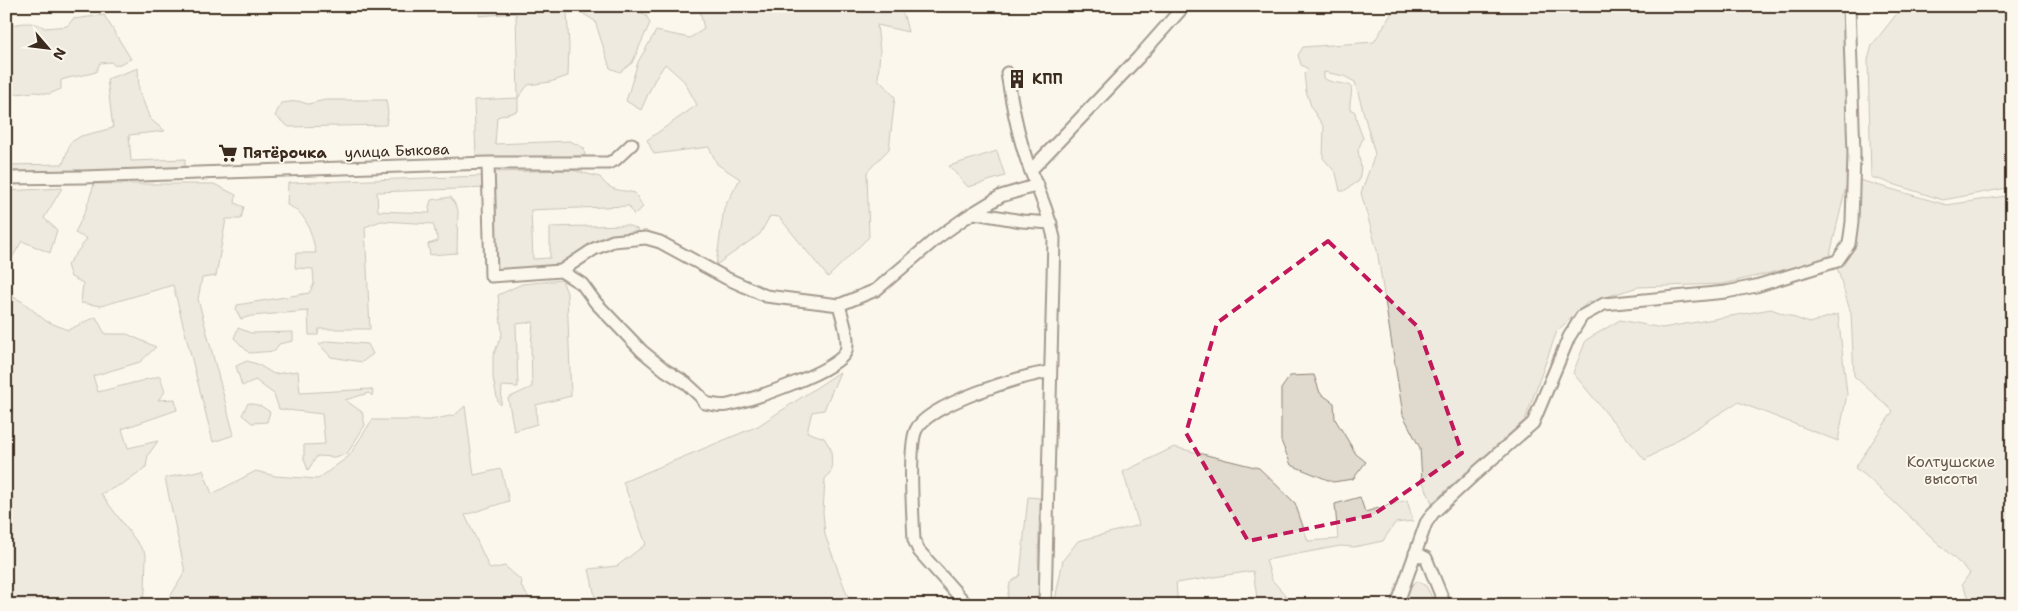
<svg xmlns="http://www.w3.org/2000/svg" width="2018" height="611" viewBox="0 0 2018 611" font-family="'Shantell Sans',sans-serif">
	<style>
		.green { fill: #dfd9ce; stroke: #8d8276 }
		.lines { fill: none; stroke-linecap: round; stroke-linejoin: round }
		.minor-casing { stroke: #3b2a1e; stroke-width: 15 }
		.minor { stroke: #fbf7ec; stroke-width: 11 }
		.marked { fill: none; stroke: #c2185b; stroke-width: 4; stroke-dasharray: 10 6; stroke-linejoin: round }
		.labels { text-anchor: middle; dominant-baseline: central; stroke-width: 4; stroke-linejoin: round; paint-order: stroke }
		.poi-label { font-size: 15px; font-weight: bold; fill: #3b2a1e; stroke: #fbf7ec; text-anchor: start }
		.street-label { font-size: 15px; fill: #3b2a1e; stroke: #fbf7ec }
		.park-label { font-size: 15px; fill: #64564a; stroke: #fbf7ec }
	</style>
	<rect width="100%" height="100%" fill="#fbf7ec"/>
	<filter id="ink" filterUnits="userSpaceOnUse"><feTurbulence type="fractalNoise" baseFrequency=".02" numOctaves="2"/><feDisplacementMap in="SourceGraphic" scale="10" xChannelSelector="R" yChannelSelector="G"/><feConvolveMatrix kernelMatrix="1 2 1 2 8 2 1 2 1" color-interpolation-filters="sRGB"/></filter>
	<g filter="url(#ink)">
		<path class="green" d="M485 6H635L636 9 646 15 650 23 632 63 620 72 610 68 595 21 582 13H567L569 46 568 76 550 82 528 85 518 98V111L497 117 495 144 570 141 584 148 585 156 476 159 474 100 518 98 516 13 479 16 480 7Z
			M699 6H897L904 16 908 32 877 25 880 51 878 79 895 97 889 149 867 172 869 237 828 277 779 217 770 216 760 234 716 265 724 208 740 179 717 164 709 147 654 154 647 140 697 105 684 81 665 64 654 81 641 110 626 101 638 62 656 31 690 38 704 29Z
			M1396 6H1843L1849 174 1829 259 1723 284 1638 287 1587 303 1557 331 1525 420 1432 503 1422 480 1420 448 1403 415 1377 250 1361 193 1375 154 1355 82 1344 76 1324 72V78C1331 84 1342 82 1351 86 1353 95 1349 100 1350 109L1355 112 1357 122 1363 138 1358 150 1361 168 1359 181 1344 191H1340L1336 173 1323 158 1324 127 1312 109 1306 91 1304 73 1308 69 1301 65 1298 55 1303 47 1374 42Z
			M1903 6H2012V187L1943 200 1871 177 1868 60 1872 45Z
			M104 15 131 59 115 66 111 62 100 63 96 72C84 76 73 76 61 80V89L49 94 35 92 6 95V27C19 23 33 20 45 28L67 26 73 19Z
			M138 68 139 90 150 119 165 131 129 135 131 161 185 159V170L6 176V165L63 164 70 143 81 136 113 128 107 79Z
			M325 100H386L388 113 386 125 289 127 275 116 281 103 298 101 308 104Z
			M997 151 1005 176 968 187 949 166Z
			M572 170 600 177C610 192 618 189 635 193L643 207 634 215 629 206 531 210 533 259 550 258V227L627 225 637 229 639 234 549 270 498 274 492 172Z
			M482 176 486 188 377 192 378 211 430 213 429 207 431 200 451 197 458 210 457 253 430 255 428 244 438 241 433 224 381 221 365 227 370 329H319L318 335H309L308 311 251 316 241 319 236 310 237 305 309 293 314 284 313 269 295 268 296 253H316C311 233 308 213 287 205L288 183Z
			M1856 179 1947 205 2012 195V605H1973L1962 584 1970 573 1865 475 1855 468 1893 411 1854 376 1851 314 1837 267 1851 240Z
			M94 184H214L236 195 235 203 244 207 241 219H226L216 276 202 278 198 299 234 435 213 442 173 285 101 306 81 303 83 283 71 277 67 265 87 239 75 233 86 209Z
			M62 188 44 218 57 230 50 253 22 241 6 268V191Z
			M562 280 567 293 571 396 536 405 537 424 514 431 508 398 532 387 531 346 533 322 516 324 518 387 502 386 501 405 498 402 493 378V356L502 334 498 295 522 284Z
			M6 293 23 302 46 321 68 330 96 317 105 334H127L156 347 140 362 93 376 98 392 160 376 165 392 158 400 175 399 177 410 122 429 128 448 158 441 148 455 146 467 124 483 101 494 146 554 145 592 141 605H6Z
			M1771 309 1809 323 1838 314 1847 394 1838 441 1738 402 1645 460 1573 373 1586 340 1620 320 1662 328Z
			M238 328 251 333 293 332V341L279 344 275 351 249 353 234 338Z
			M328 341 368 344 373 354 362 362 331 357 319 344Z
			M247 361 257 364 274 374 298 371 300 393 371 389 373 391 372 396 369 393 345 400 362 412 365 425 347 454 334 457 317 456 308 470 304 459V445L325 444 322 414 279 409 274 394 255 380 242 386 236 366Z
			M840 372 824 410 812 412 807 432 824 438 831 449 832 470 825 479 823 512 825 535 848 597 859 605H590L596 601 589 569 617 566 646 544 623 482 758 426Z
			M1314 375 1320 393 1334 403 1335 419 1356 454 1366 462 1353 479 1333 482 1291 465 1281 441V389L1290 376Z
			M248 403 261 406 270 412 267 422 252 423 242 415Z
			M465 406 474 475 501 469 509 501 465 515 490 569 505 566 522 581 521 586 534 605H165L185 572 165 478 203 470 212 494 256 471 275 476 318 479 349 456 372 420H430L455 415Z
			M1174 447 1259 468 1295 503 1308 541 1338 539 1335 504 1360 497 1365 512 1407 500 1413 521 1395 523 1383 541 1354 547 1340 546 1266 560 1272 580 1286 596 1287 605H1258L1253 571 1176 583 1178 605H1054L1063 560 1078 541 1139 525 1123 472Z
			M1028 497 1040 498 1038 562 1041 577 1039 605H1006L1010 583 1020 575Z
			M1417 581 1426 586 1436 605H1404L1409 587Z"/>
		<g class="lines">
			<g class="minor-casing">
				<path id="minor" d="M1007 73C1012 105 1019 142 1031 172 1040 194 1049 214 1054 238L1045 605
					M488 163 491 276 561 271
					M1031 170 1138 58 1184 6
					M6 178 83 177 488 163H608L615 160 632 144
					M975 213 1022 221 1051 223
					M561 271 594 249 613 241 646 238 660 242 726 278 766 296 839 305 876 290 937 238 965 218 1001 196 1038 185
					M561 271 582 284 596 303 642 351 665 370 686 383 700 396 705 403C712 404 721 407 728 405 750 400 839 371 846 351 850 338 842 317 839 305
					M1415 553 1426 558 1445 605
					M967 605 919 551 914 540C913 518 908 447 916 430 927 405 1022 375 1049 372
					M1397 605 1426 523 1433 513 1475 474 1533 423 1569 337 1582 316 1604 304 1726 292 1756 286 1837 261 1849 244 1852 222 1854 154 1849 6"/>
			</g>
			<use href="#minor" class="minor"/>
		</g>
	</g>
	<path d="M0 0H2018V611H0ZM1328 241 1418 327 1462 453 1373 515 1248 541 1186 433 1217 323Z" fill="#fbf7ec" fill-opacity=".55" fill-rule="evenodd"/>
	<path class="marked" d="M1328 241 1418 327 1462 453 1373 515 1248 541 1186 433 1217 323Z"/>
	<defs>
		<g id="building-bare" transform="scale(1.5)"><path d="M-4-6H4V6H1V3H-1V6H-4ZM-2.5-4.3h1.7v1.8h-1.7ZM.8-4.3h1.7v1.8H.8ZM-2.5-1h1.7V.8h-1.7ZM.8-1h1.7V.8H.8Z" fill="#3b2a1e" stroke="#fbf7ec" stroke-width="2.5" paint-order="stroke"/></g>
		<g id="supermarket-bare" transform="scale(1.5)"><path d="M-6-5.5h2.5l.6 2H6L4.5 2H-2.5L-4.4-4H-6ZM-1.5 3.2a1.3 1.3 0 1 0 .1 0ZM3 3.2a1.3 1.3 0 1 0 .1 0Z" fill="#3b2a1e" stroke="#fbf7ec" stroke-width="2.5" paint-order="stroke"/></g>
	</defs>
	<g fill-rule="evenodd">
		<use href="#building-bare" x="1017" y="79"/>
		<use href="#supermarket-bare" x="228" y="153"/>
	</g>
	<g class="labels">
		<g class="poi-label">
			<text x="1032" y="79">КПП</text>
			<text x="243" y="153">Пятёрочка</text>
		</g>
		<g class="street-label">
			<text transform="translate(397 151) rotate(-2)">улица Быкова</text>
		</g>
		<g class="park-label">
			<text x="1951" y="462">Колтушские<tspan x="1951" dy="17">высоты</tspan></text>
		</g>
	</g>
	<rect width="2018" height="611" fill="none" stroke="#fbf7ec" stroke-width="25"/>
	<rect x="12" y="12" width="1993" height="586" fill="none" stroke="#3b2a1e" stroke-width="2" filter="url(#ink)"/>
	<g transform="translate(48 48) rotate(118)" stroke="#fbf7ec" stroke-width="4" paint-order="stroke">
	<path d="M0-4L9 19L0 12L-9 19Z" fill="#3b2a1e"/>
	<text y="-8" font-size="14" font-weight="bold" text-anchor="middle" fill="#3b2a1e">N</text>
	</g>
</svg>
